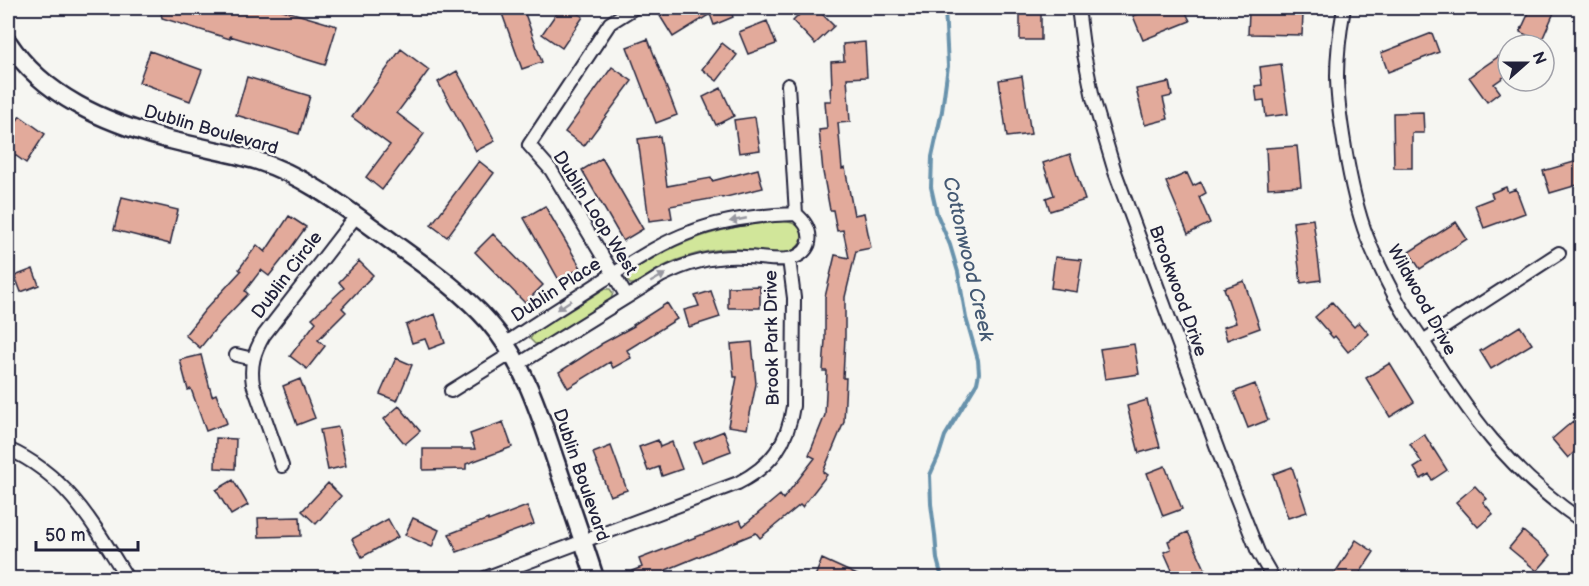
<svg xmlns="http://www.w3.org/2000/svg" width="1589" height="586" viewBox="0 0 1589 586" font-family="'Balsamiq Sans',sans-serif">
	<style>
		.green { fill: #d1e69a; stroke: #7a846a; stroke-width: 1.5 }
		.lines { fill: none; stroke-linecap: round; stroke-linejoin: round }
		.stream { stroke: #6892ac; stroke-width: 4 }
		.building { fill: #e2aa9b; stroke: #22223b; stroke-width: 1.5 }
		.street-casing { stroke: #22223b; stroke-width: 16 }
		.secondary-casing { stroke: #22223b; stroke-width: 21 }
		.street { stroke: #f6f6f2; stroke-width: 12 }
		.secondary { stroke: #f6f6f2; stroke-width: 16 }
		.oneway { fill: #9797a0 }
		.labels { text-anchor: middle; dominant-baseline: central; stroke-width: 5; stroke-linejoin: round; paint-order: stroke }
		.street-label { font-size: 18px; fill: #22223b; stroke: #f6f6f2 }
		.water-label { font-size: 20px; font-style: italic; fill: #455a74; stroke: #f6f6f2 }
	</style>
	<rect width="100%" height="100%" fill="#f6f6f2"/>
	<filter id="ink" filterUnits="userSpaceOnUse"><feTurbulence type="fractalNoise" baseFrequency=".0167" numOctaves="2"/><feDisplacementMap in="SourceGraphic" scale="12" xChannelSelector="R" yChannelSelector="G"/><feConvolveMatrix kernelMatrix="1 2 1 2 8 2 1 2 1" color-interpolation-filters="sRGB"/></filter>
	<g filter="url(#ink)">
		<path class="green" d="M783 221C793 222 806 227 801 240 800 245 797 248 793 251 780 257 741 247 724 249 703 251 681 257 662 267 652 272 644 279 634 284H630L626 279C632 269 643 264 652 259 692 235 736 224 783 221Z
			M604 289H610L613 293 611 299 542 343 535 344 530 339 534 333Z"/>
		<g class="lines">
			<path class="stream" d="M942 578 937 559 935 535 931 504 930 475 939 455 945 436 977 383 979 373 978 360 966 318 958 272 950 245 937 214 931 187 932 157 942 111 948 66 945 8"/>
		</g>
		<path class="building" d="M160 8H276L337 26 325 65 230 36V39L162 18Z
			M500 8H523L542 62 522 69Z
			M560 8H570L583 17 562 48 542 34Z
			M675 8H730L733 17 714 25 710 14 673 37 660 16Z
			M806 8H816L834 26 815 44 793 21Z
			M1155 8H1184L1190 21 1143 40 1133 16Z
			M1531 8H1556L1541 42 1520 32Z
			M1020 9H1041V40H1020Z
			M1249 12 1303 14 1302 35 1248 34Z
			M767 21 776 44 748 54 739 32Z
			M1432 33 1439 52 1388 72 1381 53Z
			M648 39 677 115 656 123 627 47Z
			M865 42 867 77 847 78 850 122 838 123 842 169 845 168 854 215 864 213 871 248 856 251 845 297V337L843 378H846L844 422 823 472 827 475 802 507 800 505 760 538 756 533 666 570 669 579H636L632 571 642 567 639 559 740 520 743 526 780 495 783 499 815 458 809 455 825 415 827 371H823L825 340V297L835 255 849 258 843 230 837 231 833 210H830L823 172 819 130 827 129 825 101H831L830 88H832L831 62 844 61 843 44Z
			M722 43 737 55 717 81 702 69Z
			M401 49 429 70 397 113 424 134 382 190 366 177 390 145 352 117Z
			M1508 50V74L1494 84 1500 92 1487 102 1469 77Z
			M150 51 202 70 190 101 139 82Z
			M1281 64 1288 114 1266 117 1264 100 1257 101 1255 86 1262 85 1260 67Z
			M612 67 632 81 584 146 565 132Z
			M457 71 495 141 476 151 438 82Z
			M1022 76 1031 134 1007 137 999 80Z
			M247 77 310 96 299 134 236 115Z
			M1169 82 1172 96 1163 98 1168 119 1145 125 1136 89Z
			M721 88 734 116 716 125 703 97Z
			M1423 112 1424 133H1412V168H1394L1393 113Z
			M20 116 45 134 26 163 8 150V134Z
			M755 117 760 150 739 153 734 120Z
			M660 136 667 186 711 178 712 181 758 169 763 188 722 198 721 197 670 206 672 218 649 221 638 139Z
			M1297 146 1301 186 1268 188 1266 148Z
			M1070 154 1085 200 1050 211 1046 198 1054 195 1043 163Z
			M602 158 643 229 623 241 582 170Z
			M1581 160V184L1550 193 1543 171Z
			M479 161 494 173 447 237 431 225Z
			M1187 173 1193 186 1201 182 1206 193 1199 197 1210 223 1188 234 1166 182Z
			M1506 187 1508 192 1516 189 1525 213 1484 228 1475 205 1493 198 1491 193Z
			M122 197 178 210 170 244 114 230Z
			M545 206 581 268 559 280 524 218Z
			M289 216 306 227 288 252 269 276 261 270 245 291 248 294 221 322 200 348 185 335 205 310 241 271 239 269 257 245 265 252Z
			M1313 219 1321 280 1301 283 1293 222Z
			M1456 222 1467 239 1420 269 1409 252Z
			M493 234 543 285 525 303 475 252Z
			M1055 257 1082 260 1077 292 1051 288Z
			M359 261 373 275 342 308 346 312 318 340 325 346 307 369 290 356 316 322 312 318 344 288 339 282Z
			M33 269 39 285 21 292 15 276Z
			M1244 281 1260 328 1227 340 1223 327 1236 323 1224 288Z
			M760 286V308H728V287Z
			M711 291 720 317 689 327 684 310 699 306 695 296Z
			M1332 302 1354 327 1359 322 1369 334 1348 352 1335 336 1333 338 1315 317Z
			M667 303 677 319 627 350 631 358 613 368 610 362 568 388 559 372 601 345V344L634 326 633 325Z
			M435 314 445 343 429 349 425 339 412 343 406 325Z
			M1520 326 1532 344 1491 369 1480 351Z
			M752 342 756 384 747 429 728 426 737 377H734L731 344Z
			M1134 344 1139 374 1105 379 1100 349Z
			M201 355 212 396 216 394 227 423 206 431 191 389 188 390 180 360Z
			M396 358 412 365 397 401 380 394Z
			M1390 363 1414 402 1390 417 1366 378Z
			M300 379 315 418 297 425 283 386Z
			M1255 384 1268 420 1248 428 1234 392Z
			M1147 400 1160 447 1139 453 1127 406Z
			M399 406 420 431 405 444 384 419Z
			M1573 421 1581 431V446L1568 458 1552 439Z
			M503 422 512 447 466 464V469L423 470V449H475L470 434Z
			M338 427 346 466 328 470 320 430Z
			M724 431 731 451 702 462 694 443Z
			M1424 434 1447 470 1432 480 1429 474 1421 479 1414 468 1422 463 1410 444Z
			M216 438 236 439 235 469 215 468Z
			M658 440 660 447 672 442 682 469 662 476 659 467 648 471 639 447Z
			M611 446 627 490 610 496 593 453Z
			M1165 466 1182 509 1163 516 1147 473Z
			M1292 467 1307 512 1288 518 1273 474Z
			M233 480 248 505 231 515 216 490Z
			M328 483 341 496 316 524 302 511Z
			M1475 486 1487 499 1483 502 1493 514 1478 527 1456 502Z
			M527 506 534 524 457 552 449 534 488 519V521Z
			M300 517 301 536 259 537 258 518Z
			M413 518 439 530 432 547 405 535Z
			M388 519 398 537 362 557 352 539Z
			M1523 531 1551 555 1537 571 1509 548Z
			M1188 532 1205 569 1185 579H1176L1164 552 1171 549 1168 541Z
			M1356 540 1374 552 1356 579H1331Z
			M822 559 866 579H814Z"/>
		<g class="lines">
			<g class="street-casing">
				<path id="street" d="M1078 8 1084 54 1093 98 1115 172 1220 456 1258 552 1273 578
					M1344 8C1340 30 1337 53 1337 76 1337 100 1341 124 1345 148 1350 178 1356 208 1367 237 1377 262 1389 287 1403 311 1409 321 1417 331 1423 341 1469 415 1509 471 1582 521
					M627 297 551 170 529 145 610 23 634 8
					M1423 341 1559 253
					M505 344C537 322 570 302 602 281 631 263 660 243 691 232 724 219 761 215 796 214
					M236 355 253 359
					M519 364 661 276C688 262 716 255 746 257 759 257 781 262 793 258 817 249 812 227 796 214L788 85
					M451 391 512 353
					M8 449C67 475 94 525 127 578
					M282 466 253 384C250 365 254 352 264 335L356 216
					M485 578 738 483C771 466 788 443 793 406L794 298 789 259"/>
			</g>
			<g class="secondary-casing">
				<path id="secondary" d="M8 42C44 97 105 122 166 139 197 147 228 152 258 161 305 176 344 207 383 235 419 262 458 287 488 321 524 362 539 412 556 462 569 501 583 540 595 578"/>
			</g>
			<use href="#street" class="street"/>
			<use href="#secondary" class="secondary"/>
		</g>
		<defs><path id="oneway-solid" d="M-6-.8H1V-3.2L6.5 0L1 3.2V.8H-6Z" transform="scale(1.5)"/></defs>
		<g class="oneway">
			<use href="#oneway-solid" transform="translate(738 220) rotate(169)"/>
			<use href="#oneway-solid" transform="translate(658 278) rotate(-30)"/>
			<use href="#oneway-solid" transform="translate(564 305) rotate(147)"/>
		</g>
	</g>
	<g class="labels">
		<g class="street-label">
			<text transform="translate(211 130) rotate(16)">Dublin Boulevard</text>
			<text transform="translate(595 213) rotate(58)">Dublin Loop West</text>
			<text transform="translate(287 275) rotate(-53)">Dublin Circle</text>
			<text transform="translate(556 290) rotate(-33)">Dublin Place</text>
			<text transform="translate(1178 291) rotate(70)">Brookwood Drive</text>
			<text transform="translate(1422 300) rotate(61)">Wildwood Drive</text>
			<text transform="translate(772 338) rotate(-91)">Brook Park Drive</text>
			<text transform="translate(581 475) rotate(71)">Dublin Boulevard</text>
		</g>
		<g class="water-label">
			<text transform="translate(968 259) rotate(77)">Cottonwood Creek</text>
		</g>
	</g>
	<rect width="1589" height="586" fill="none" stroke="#f6f6f2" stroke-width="30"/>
	<rect x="15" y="15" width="1559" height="556" fill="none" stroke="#22223b" stroke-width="2" filter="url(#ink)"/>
	<g transform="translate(1526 63) rotate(69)"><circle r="28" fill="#f6f6f2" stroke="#a1a1a9" stroke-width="1.5"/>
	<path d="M0-4.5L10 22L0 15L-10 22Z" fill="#22223b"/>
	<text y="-9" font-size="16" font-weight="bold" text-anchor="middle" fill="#22223b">N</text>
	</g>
	<path d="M36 541v9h102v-9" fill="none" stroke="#22223b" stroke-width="3"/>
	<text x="45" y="541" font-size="18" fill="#22223b" stroke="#f6f6f2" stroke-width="4.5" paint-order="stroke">50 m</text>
</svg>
